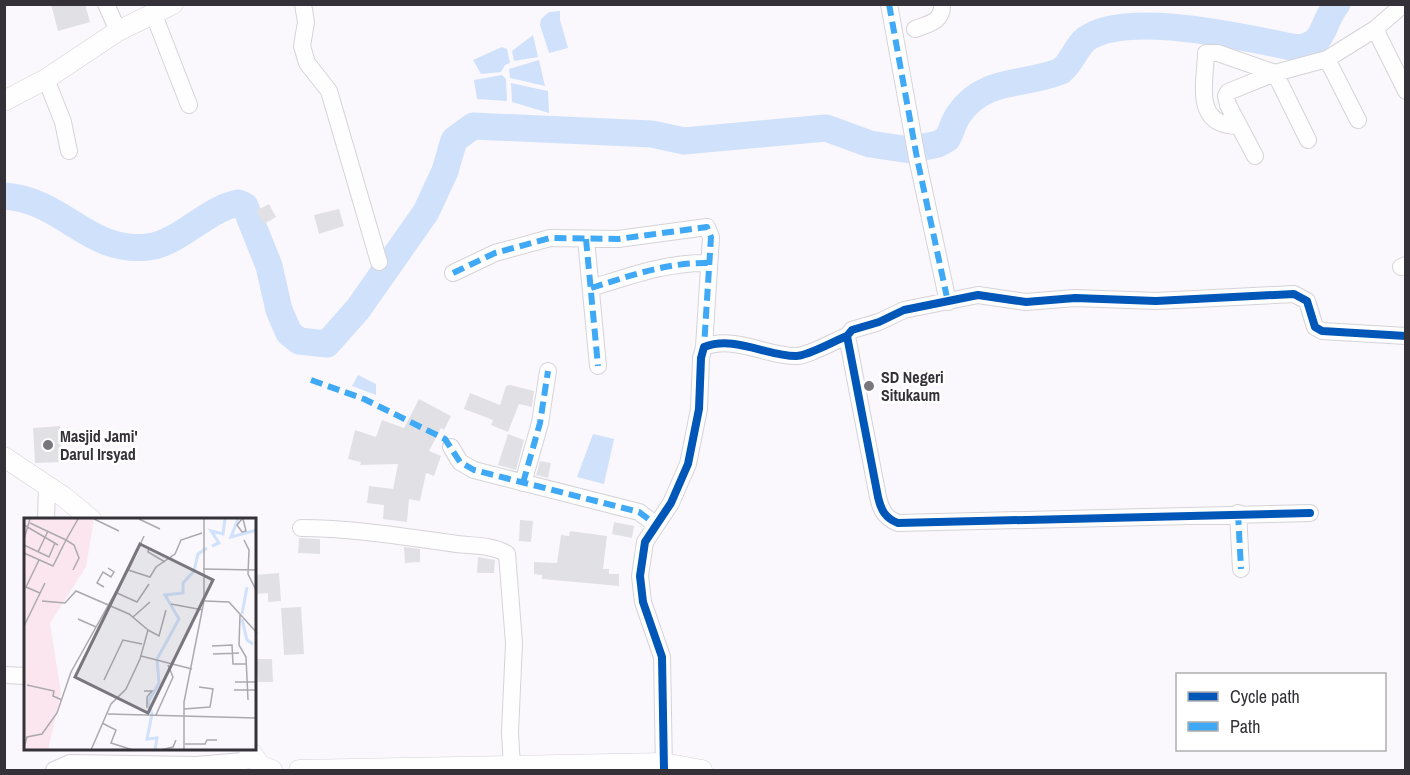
<svg xmlns="http://www.w3.org/2000/svg" width="1410" height="775" viewBox="0 0 1410 775" font-family="'Archivo Narrow',sans-serif">
	<style>
		.water { fill: #d0e1fb }
		.lines { fill: none; stroke-linecap: round; stroke-linejoin: round }
		.river { stroke: #d0e1fb; stroke-width: 27 }
		.building { fill: #e1e1e5 }
		.minor-casing { stroke: #d5d3d8; stroke-width: 18 }
		.tertiary-casing { stroke: #d5d3d8; stroke-width: 21 }
		.minor { stroke: #fefeff; stroke-width: 16 }
		.tertiary { stroke: #fefeff; stroke-width: 20 }
		.quiet { stroke: #3fa9f5; stroke-width: 6; stroke-dasharray: 12 6; stroke-linecap: butt }
		.cycleway-casing { stroke: #fff; stroke-width: 11 }
		.cycleway { stroke: #0057b8; stroke-width: 8 }
		.poi-dot { fill: #79777d; stroke: #fff; stroke-width: 2 }
		.labels { text-anchor: middle; dominant-baseline: central; stroke-width: 5; stroke-linejoin: round; paint-order: stroke }
		.poi-label { font-size: 16px; font-weight: bold; fill: #343238; stroke: #fff; text-anchor: start }
		.inset-river { fill: none; stroke: #d0e1fb; stroke-width: 3 }
		.inset-road { fill: none; stroke: #aba9ae; stroke-width: 1.5 }
		.view { fill: #79777d; fill-opacity: 0.15; stroke: #79777d; stroke-width: 3 }
		.inset-edge { fill: none; stroke: #343238; stroke-width: 3 }
	</style>
	<rect width="100%" height="100%" fill="#faf8fc"/>
	<path class="water" d="M560 11V20L568 48 549 53 540 25 541 19 549 12Z
		M533 35 538 57 514 61 512 51Z
		M502 47 507 49 510 63 505 65 501 72 481 74 473 60Z
		M539 60 545 86 510 78 509 69Z
		M502 75 506 79 507 101 477 99 474 80Z
		M511 83 548 91 549 113 512 102Z
		M358 375 376 384V395L352 386Z
		M593 434 614 439 604 484 577 477Z"/>
	<g class="lines">
		<path class="river" d="M4 196C64 200 88 254 148 247 180 243 205 210 238 203L245 206 269 266 279 310 289 333 299 341 327 344 358 309 426 212 445 171 454 140 473 126 652 134 684 141 826 128 870 144 910 150 938 144 947 139C952 131 953 122 959 114 984 77 1025 86 1061 71 1072 63 1075 48 1086 39 1128 9 1249 39 1298 48 1327 44 1321 23 1337 4"/>
	</g>
	<path class="building" d="M51 4H85L90 22 58 31Z
		M269 204 276 217 264 224 256 211Z
		M339 209 344 226 319 234 314 215Z
		M510 385 534 391 532 407 519 404 508 432 491 425 493 420 464 409 470 393 500 405 506 386Z
		M419 399 451 416 444 430 441 428 429 451 441 456 434 476 426 473 420 501 409 499 407 522 383 519 384 505 367 503 369 486 393 489 398 464 360 465 361 462 348 459 355 430 376 437 382 420 404 428Z
		M60 426 62 462 35 463 33 428Z
		M508 434 524 440 516 470 498 465Z
		M540 461 551 463 548 478 536 475Z
		M520 520 533 521 531 542 519 541Z
		M614 522 634 526 632 538 612 534Z
		M570 531 607 536 603 569H609V574H619V586L542 579V575L534 574V562L557 563 561 535 569 536Z
		M299 538 320 539V554L298 553Z
		M404 547 420 549V562L405 563Z
		M478 557 495 560 494 573H477Z
		M279 573 281 601 268 602V593L257 594 255 575Z
		M301 607 304 654 284 655 281 608Z
		M256 659H272L273 682H258Z"/>
	<g class="lines">
		<g class="minor-casing">
			<path id="minor" d="M106 4 118 31
				M303 4 306 22 302 46 307 63 329 91 379 262
				M889 4 917 158 948 302
				M1404 4 1375 29 1406 91
				M154 15 189 105
				M915 29C928 24 943 22 942 4
				M1327 59 1358 120
				M46 79 63 122 69 151
				M1239 126C1193 126 1205 85 1206 53H1218L1275 73 1308 140
				M1255 156 1228 105 1226 96 1228 92 1275 73 1327 59 1375 29
				M586 239 598 366
				M1401 267 1406 265
				M453 273 495 253 550 238 618 239 707 227 711 237 704 347
				M591 288C630 276 667 262 709 263
				M847 336 878 497C881 510 885 518 898 523L1310 513
				M451 447 460 462 474 470 639 512 655 524
				M523 483 540 423 548 371
				M1238 513 1241 569
				M46 520 47 486
				M301 528C353 528 406 537 457 544 473 546 493 545 507 554L514 643 510 732 512 767
				M4 675 26 676
				M54 770 70 763 196 765 255 760
				M664 770 662 657 643 602 640 576 645 542 671 503 688 464 699 409 701 358 704 347C735 335 765 356 796 356 808 356 834 341 847 336L852 330 879 322 904 310 978 295 1026 302 1075 298 1156 301 1294 294 1307 301 1315 327 1322 331 1406 336"/>
		</g>
		<g class="tertiary-casing">
			<path id="tertiary" d="M4 101 46 79 118 31 173 4
				M4 457 64 497 92 520
				M249 750 261 766 272 770
				M299 770 664 763 702 770"/>
		</g>
		<use href="#minor" class="minor"/>
		<use href="#tertiary" class="tertiary"/>
		<path class="quiet" d="M889 4 917 158 948 302
			M586 239 598 366
			M453 273 495 253 550 238 618 239 707 227 711 237 704 347
			M591 288C630 276 667 262 709 263
			M311 380 364 399 445 439 460 462 474 470 639 512 655 524
			M523 483 540 423 548 371
			M1238 513 1241 569"/>
		<g class="cycleway-casing">
			<path id="cycleway" d="M847 336 878 497C881 510 885 518 898 523L1310 513
				M664 770 662 657 643 602 640 576 645 542 671 503 688 464 699 409 701 358 704 347C735 335 765 356 796 356 808 356 834 341 847 336L852 330 879 322 904 310 978 295 1026 302 1075 298 1156 301 1294 294 1307 301 1315 327 1322 331 1406 336"/>
		</g>
		<use href="#cycleway" class="cycleway"/>
	</g>
	<g class="poi-dot">
		<circle cx="869" cy="386" r="6"/>
		<circle cx="48" cy="445" r="6"/>
	</g>
	<g class="labels">
		<g class="poi-label">
			<text x="881" y="377">SD Negeri<tspan x="881" dy="18">Situkaum</tspan></text>
			<text x="60" y="436">Masjid Jami'<tspan x="60" dy="18">Darul Irsyad</tspan></text>
		</g>
	</g>
	<g transform="translate(24 518)">
		<rect width="232" height="232" fill="#faf8fc"/>
		<path d="M0 1H70L62 49 26 105 37 175 24 232H0Z" fill="#fbe6ef"/>
		<path class="inset-river" d="M214 1 207 19 233 12M188 28 195 25 187 13 199 16 201 1M218 96 223 69M218 101 223 122 229 126M131 232 133 220 123 221 128 196 124 184 135 165 133 141 155 101 141 77 159 75V65L170 53 174 36 183 30"/>
		<path class="inset-road" d="M70 1 95 13M115 1 136 11M218 1 213 7 218 14 222 13 219 1M6 5 42 22 54 1M0 7 34 27M0 21 6 1M42 22 50 27 55 40 49 52M220 22 225 32 224 56 232 72M0 27 25 39 31 25M125 30 124 34 141 44M14 34 24 13M0 35 29 48 42 22M15 42 2 69 16 75M105 51 120 18M179 51 233 52M80 69 73 65 79 54 87 59 90 54 84 50M93 75 113 84 125 66M18 83 41 85 52 73 105 96 124 112 116 141 102 171 87 186 67 232M181 83 205 84 233 115M147 86 179 92M216 97 215 127 222 139 224 182M109 99 126 84M54 101 72 109M0 108 21 65M124 112 135 118 142 92M188 128 208 127 209 146H222M189 136 215 135M117 138 168 151M80 162 99 122 118 126M211 164H233M3 167 30 173 29 178 38 182M210 172H233M120 173H128L123 179V190M160 191 186 189 189 171 175 169M84 196 233 200M132 197 149 159 144 147M78 205 92 212 87 225 109 232M161 226H181L183 222H193M0 229 3 219 18 216 33 195 47 154 104 52 126 59 132 49 151 36 157 22 178 15M137 232 149 229 152 222M160 232V184L180 83V1"/>
		<path class="view" d="M116 26 189 62 124 195 51 159Z"/>
		<rect width="232" height="232" class="inset-edge"/>
	</g>
	<rect width="1410" height="775" fill="none" stroke="#343238" stroke-width="12"/>
	<rect x="1176" y="673" width="210" height="78" fill="#ffffff" stroke="#aeadaf" stroke-width="1.5"/>
	<rect x="1188" y="692" width="30" height="9" fill="#0057b8" stroke="#aeadaf" stroke-width="1.5"/>
	<text x="1230" y="703" font-size="18" fill="#343238">Cycle path</text>
	<rect x="1188" y="722" width="30" height="9" fill="#3fa9f5" stroke="#aeadaf" stroke-width="1.5"/>
	<text x="1230" y="733" font-size="18" fill="#343238">Path</text>
</svg>
